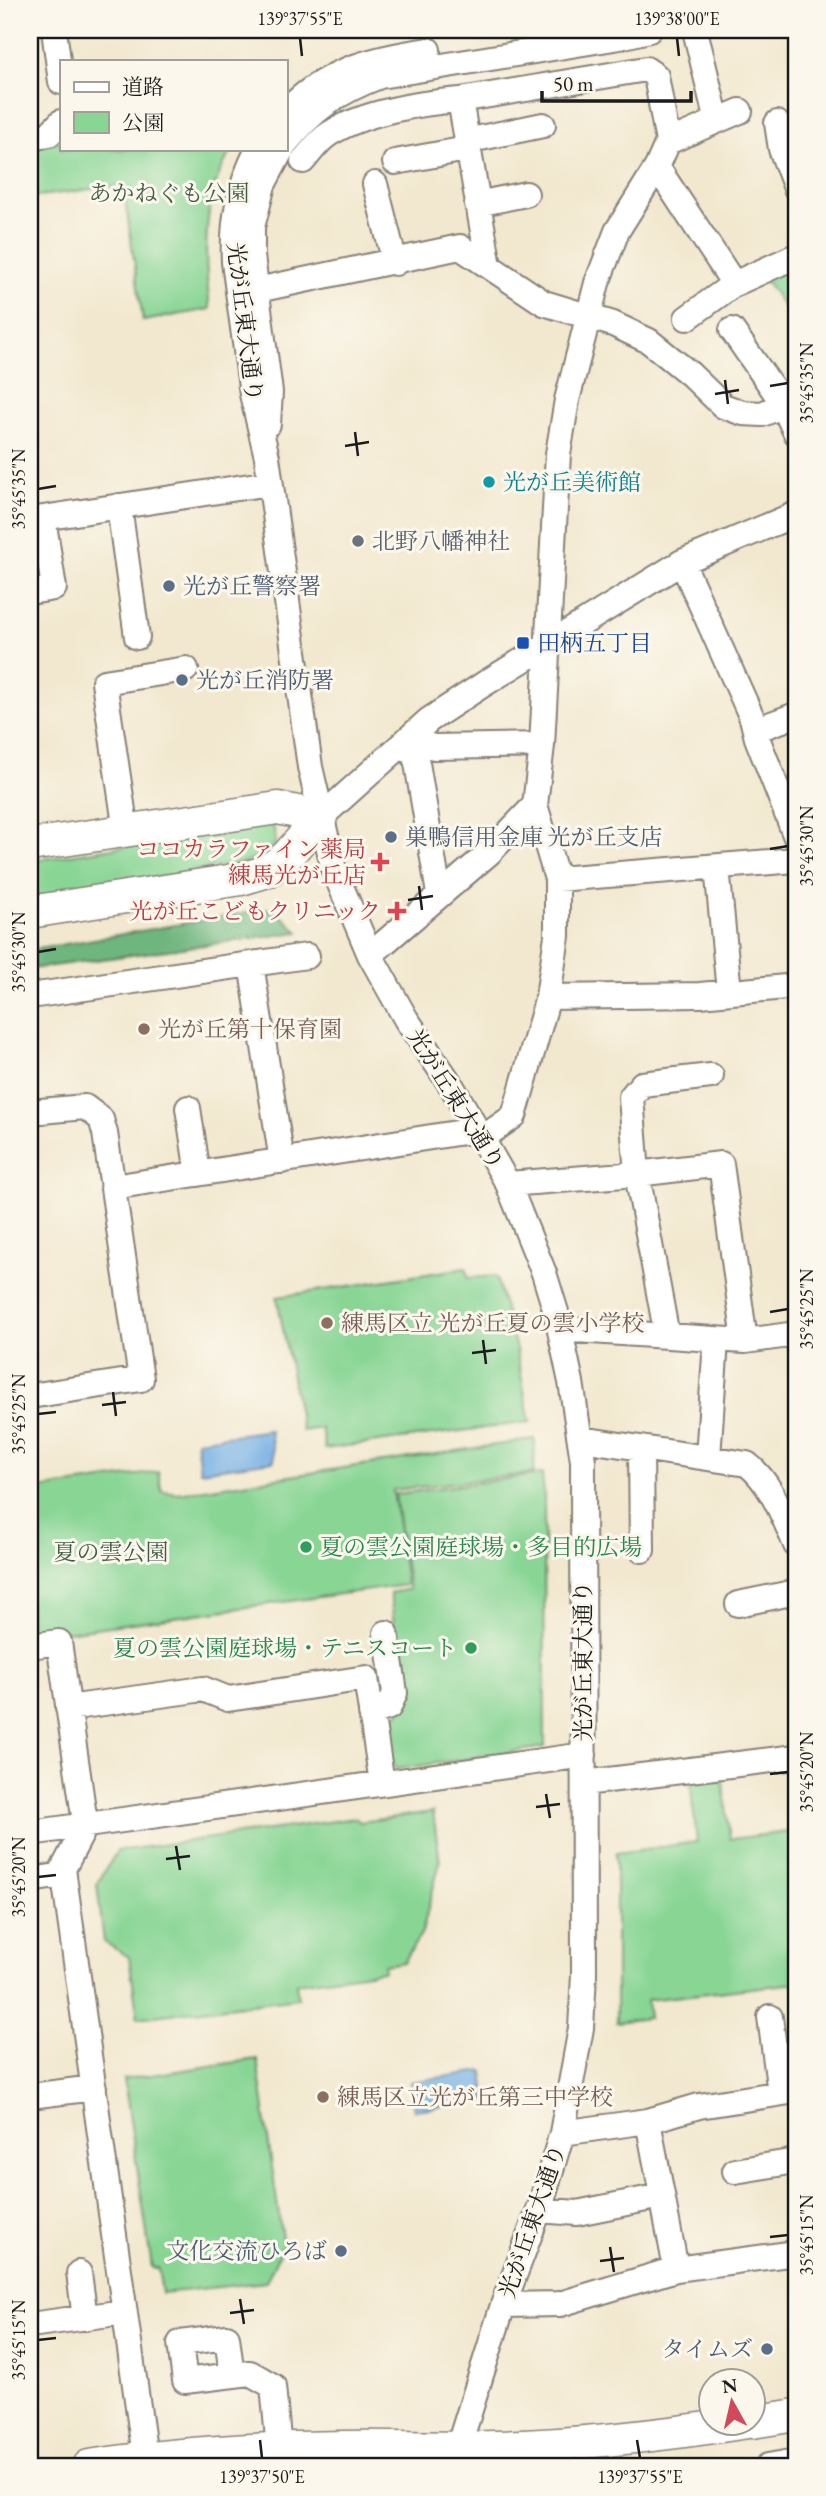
<svg xmlns="http://www.w3.org/2000/svg" width="826" height="2496" viewBox="0 0 826 2496" font-family="'EB Garamond','Noto Serif JP',serif">
	<style>
		.green { fill: #88d594; stroke: #527858; stroke-width: 2 }
		.forest { fill: #6eb67e; stroke: #45694d; stroke-width: 2 }
		.water { fill: #73afe5; stroke: #486680; stroke-width: 2 }
		.lines { fill: none; stroke-linecap: round; stroke-linejoin: round }
		.minor-casing { stroke: #878276; stroke-width: 28 }
		.major-casing { stroke: #878276; stroke-width: 35 }
		.minor { stroke: #fff; stroke-width: 24 }
		.major { stroke: #fff; stroke-width: 32 }
		.ticks { fill: none; stroke: #1c1c1c; stroke-width: 2.5 }
		.culture-dot { fill: #0f9aa8; stroke: #fbf7ec; stroke-width: 2.5 }
		.worship-dot { fill: #6b7280; stroke: #fbf7ec; stroke-width: 2.5 }
		.service-dot { fill: #5c6f8a; stroke: #fbf7ec; stroke-width: 2.5 }
		.transit-dot { fill: #1a4fb4; stroke: #fbf7ec; stroke-width: 2.5 }
		.health-dot { fill: #e0444e; stroke: #fbf7ec; stroke-width: 2.5 }
		.education-dot { fill: #8d6e63; stroke: #fbf7ec; stroke-width: 2.5 }
		.leisure-dot { fill: #2e9e5b; stroke: #fbf7ec; stroke-width: 2.5 }
		.labels { text-anchor: middle; dominant-baseline: central; stroke-width: 6; stroke-linejoin: round; paint-order: stroke }
		.park-label { font-size: 23px; fill: #425d46; stroke: #fbf7ec }
		.street-label { font-size: 23px; fill: #1c1c1c; stroke: #fbf7ec }
		.culture-label { font-size: 23px; fill: #0d838f; stroke: #fbf7ec; text-anchor: start }
		.worship-label { font-size: 23px; fill: #5b616d; stroke: #fbf7ec; text-anchor: start }
		.service-label { font-size: 23px; fill: #4e5e75; stroke: #fbf7ec; text-anchor: start }
		.transit-label { font-size: 23px; fill: #164399; stroke: #fbf7ec; text-anchor: start }
		.health-label { font-size: 23px; fill: #be3a42; stroke: #fbf7ec; text-anchor: end }
		.education-label { font-size: 23px; fill: #785e54; stroke: #fbf7ec; text-anchor: start }
		.leisure-label { font-size: 23px; fill: #27864d; stroke: #fbf7ec; text-anchor: start }
		.neatline { fill: none; stroke: #1c1c1c; stroke-width: 2.5 }
		.ticks-label { font-size: 18px; text-anchor: middle; fill: #1c1c1c }
	</style>
	<rect width="100%" height="100%" fill="#fbf7ec"/>
	<filter id="ink" filterUnits="userSpaceOnUse"><feTurbulence type="fractalNoise" baseFrequency=".0143" numOctaves="2"/><feDisplacementMap in="SourceGraphic" scale="14" xChannelSelector="R" yChannelSelector="G"/><feConvolveMatrix kernelMatrix="1 2 1 2 8 2 1 2 1" color-interpolation-filters="sRGB"/></filter>
	<filter id="wash" filterUnits="userSpaceOnUse"><feTurbulence type="fractalNoise" baseFrequency=".00686" numOctaves="4" result="noise"/><feDisplacementMap in="SourceGraphic" scale="28" xChannelSelector="R" yChannelSelector="G"/><feGaussianBlur stdDeviation="1.57" result="paint"/><feColorMatrix in="noise" values="0 0 0 0 0 0 0 0 0 0 0 0 0 0 0 0 0 1.4 0 .05"/><feComposite in="paint" operator="in"/></filter>
	<g filter="url(#wash)">
		<rect width="100%" height="100%" fill="#f2e8cf"/>
		<path class="green" d="M61 141V149H233C201 193 204 258 210 309L143 321 123 185 30 197V144Z
			M796 262V325L764 278Z
			M273 823 276 843 263 855 248 862 30 899V861Z
			M466 1268 468 1278 496 1276 516 1349 530 1422 325 1449 321 1428 302 1431 277 1297Z
			M535 1439 534 1473 393 1490 406 1585 30 1637V1490L158 1472 162 1491 178 1493Z
			M542 1474 544 1495 545 1747 398 1769 388 1761 383 1719 399 1713 404 1703 390 1593 409 1589 395 1494Z
			M722 1774 730 1839 796 1831V1983L647 2000 649 2018 616 2022V1853L697 1842 690 1779Z
			M433 1812 440 1862 422 1932 404 1962 384 1965V1971L296 1983 298 1998 138 2018 129 1957 104 1942 97 1884 117 1851 355 1818 360 1822Z
			M257 2059 283 2245 266 2282 162 2293 158 2268H152L124 2079Z"/>
		<path class="forest" d="M273 908 299 932 30 969V950Z"/>
		<path class="water" d="M270 1430 274 1461 200 1471 196 1440Z
			M483 2071 487 2100 414 2110 410 2082Z"/>
	</g>
	<g filter="url(#ink)">
		<g class="lines">
			<g class="minor-casing">
				<path id="minor" d="M54 30 61 82
					M695 30 717 121
					M285 113C323 70 374 58 428 50
					M777 123 781 149 796 188
					M30 139 49 134 61 122
					M466 141 543 125
					M668 142 740 111
					M285 144C313 109 338 92 380 76L620 37 649 30
					M258 149C239 187 232 219 234 262L252 394 267 457 310 767 334 870 370 955 406 1019 451 1085 508 1184 544 1273 556 1312 571 1382 583 1461 584 1975 581 2028 562 2133 539 2210 503 2305 458 2448
					M303 161C311 152 318 141 329 134 364 112 420 103 460 100
					M395 162 467 149
					M657 167 734 284 796 256
					M375 184 395 263
					M477 204 526 194
					M257 290 460 247 544 303 613 324 649 341 690 374 723 406 743 413 762 414 782 406
					M687 318 734 284
					M732 330 780 399 796 433
					M268 424 270 392 252 256V227L263 185 282 149
					M119 506 137 637
					M30 520 270 483
					M682 562 752 718 757 738 796 837
					M30 592 54 588 43 518
					M755 730 796 715
					M409 740 417 763 439 894
					M409 740 434 747 542 745
					M321 817 429 720 484 684 682 562 796 514
					M126 831 104 682 186 669
					M717 867 729 992
					M557 879 796 860
					M370 955 489 853 535 805
					M251 964 282 1161
					M30 996 307 956
					M548 997 700 995 796 986
					M188 1108 198 1174
					M30 1112 85 1107 101 1119 105 1133 141 1379 30 1396
					M481 1139 514 1116 548 997 557 936V879L535 805 542 745 558 454 567 400 597 283 617 231 657 167 668 142 656 76 646 69 460 100 489 266
					M508 1184 637 1174 721 1164 745 1341
					M113 1187 476 1130
					M560 1329 745 1341 796 1334
					M667 1336 637 1174 631 1097 642 1084 711 1076
					M581 1439 747 1464C771 1482 784 1518 796 1545
					M641 1448 642 1550
					M708 1457 716 1341
					M738 1604 796 1592
					M30 1646 59 1642 84 1816 86 1825 63 1869 145 2457
					M68 1708 203 1689 228 1699 366 1678 382 1783
					M371 1713 389 1707 395 1693 386 1633
					M584 1783 796 1757
					M30 1833 584 1755
					M30 1880 64 1875
					M770 2017 780 2093
					M30 2096 94 2088
					M648 2121 676 2269
					M562 2133 648 2121 699 2106 796 2091
					M735 2171 796 2161
					M539 2210 577 2213 661 2196
					M79 2273 85 2318
					M503 2305 560 2304 676 2269 796 2253
					M30 2325 124 2312
					M232 2375 227 2337 180 2343 185 2381 250 2373 273 2386 279 2449
					M768 2466 796 2461"/>
			</g>
			<g class="major-casing">
				<path id="major" d="M30 845 278 808 321 817 286 857 268 871 241 879 30 912
					M752 2422 796 2415
					M89 2466C174 2453 259 2448 344 2447 394 2446 444 2449 493 2447 579 2445 664 2435 748 2422"/>
			</g>
			<use href="#minor" class="minor"/>
			<use href="#major" class="major"/>
		</g>
	</g>
	<path class="ticks" d="M300 38 302 56M677 38 679 56M725 380 728 404M770 386 788 383M715 394 739 390M355 432 358 456M345 446 369 442M38 489 56 486M770 849 788 846M419 886 422 910M408 900 433 896M38 952 56 949M770 1312 788 1309M483 1340 486 1364M472 1353 496 1350M113 1392 116 1416M102 1405 126 1402M38 1414 56 1412M770 1774 788 1772M546 1794 550 1818M536 1807 560 1804M176 1846 180 1870M166 1859 190 1856M38 1877 56 1875M770 2237 788 2235M610 2247 614 2272M600 2261 624 2258M240 2299 244 2324M230 2313 254 2310M38 2340 56 2338M260 2440 262 2458M637 2440 640 2458"/>
	<circle class="culture-dot" cx="489" cy="482" r="7"/>
	<circle class="worship-dot" cx="358" cy="541" r="7"/>
	<g class="service-dot">
		<circle cx="169" cy="586" r="7"/>
		<circle cx="182" cy="680" r="7"/>
		<circle cx="391" cy="837" r="7"/>
		<circle cx="341" cy="2251" r="7"/>
		<circle cx="767" cy="2349" r="7"/>
	</g>
	<rect class="transit-dot" x="516" y="636" width="14" height="14" rx="3.5"/>
	<g class="health-dot">
		<path d="M376.5 851.5h7v7h7v7h-7v7h-7v-7h-7v-7h7z"/>
		<path d="M393.5 900.5h7v7h7v7h-7v7h-7v-7h-7v-7h7z"/>
	</g>
	<g class="education-dot">
		<circle cx="144" cy="1029" r="7"/>
		<circle cx="327" cy="1323" r="7"/>
		<circle cx="323" cy="2097" r="7"/>
	</g>
	<g class="leisure-dot">
		<circle cx="306" cy="1547" r="7"/>
		<circle cx="471" cy="1648" r="7"/>
	</g>
	<g class="labels">
		<g class="park-label">
			<text x="169" y="193">あかねぐも公園</text>
			<text x="111" y="1552">夏の雲公園</text>
		</g>
		<g class="street-label">
			<text transform="translate(245 322) rotate(83)">光が丘東大通り</text>
			<text transform="translate(456 1099) rotate(58)">光が丘東大通り</text>
			<text transform="translate(583 1661) rotate(-90)">光が丘東大通り</text>
			<text transform="translate(532 2221) rotate(-71)">光が丘東大通り</text>
		</g>
		<g class="culture-label">
			<text x="503" y="482">光が丘美術館</text>
		</g>
		<g class="worship-label">
			<text x="372" y="541">北野八幡神社</text>
		</g>
		<g class="service-label">
			<text x="183" y="586">光が丘警察署</text>
			<text x="196" y="680">光が丘消防署</text>
			<text x="405" y="837">巣鴨信用金庫 光が丘支店</text>
			<text x="327" y="2251" text-anchor="end">文化交流ひろば</text>
			<text x="753" y="2349" text-anchor="end">タイムズ</text>
		</g>
		<g class="transit-label">
			<text x="537" y="643">田柄五丁目</text>
		</g>
		<g class="health-label">
			<text x="366" y="849">ココカラファイン薬局<tspan x="366" dy="26">練馬光が丘店</tspan></text>
			<text x="381" y="911">光が丘こどもクリニック</text>
		</g>
		<g class="education-label">
			<text x="158" y="1029">光が丘第十保育園</text>
			<text x="341" y="1323">練馬区立 光が丘夏の雲小学校</text>
			<text x="337" y="2097">練馬区立光が丘第三中学校</text>
		</g>
		<g class="leisure-label">
			<text x="320" y="1547">夏の雲公園庭球場・多目的広場</text>
			<text x="457" y="1648" text-anchor="end">夏の雲公園庭球場・テニスコート</text>
		</g>
	</g>
	<rect width="826" height="2496" fill="none" stroke="#fbf7ec" stroke-width="77"/>
	<rect x="60" y="60" width="228" height="91" fill="#fbf7ec" stroke="#a29f99" stroke-width="2"/>
	<rect x="74" y="82" width="35" height="10" fill="#ffffff" stroke="#a29f99" stroke-width="2"/>
	<text x="122" y="94" font-size="21" fill="#1c1c1c">道路</text>
	<rect x="74" y="112" width="35" height="21" fill="#88d594" stroke="#a29f99" stroke-width="2"/>
	<text x="122" y="130" font-size="21" fill="#1c1c1c">公園</text>
	<g transform="translate(732 2402) rotate(352)"><circle r="33" fill="#fbf7ec" stroke="#a29f99" stroke-width="2"/>
	<path d="M0-5L12 26L0 18L-12 26Z" fill="#d1495b"/>
	<text y="-10" font-size="19" font-weight="bold" text-anchor="middle" fill="#1c1c1c">N</text>
	</g>
	<path d="M542 91v10h149v-10" fill="none" stroke="#1c1c1c" stroke-width="3.5"/>
	<text x="553" y="91" font-size="21" fill="#1c1c1c" stroke="#fbf7ec" stroke-width="5" paint-order="stroke">50 m</text>
	<rect x="38" y="38" width="750" height="2420" class="neatline"/>
	<g class="ticks-label">
		<text x="300" y="25">139°37'55"E</text>
		<text x="677" y="25">139°38'00"E</text>
		<text transform="translate(807 383) rotate(-90)" y="6">35°45'35"N</text>
		<text transform="translate(19 489) rotate(-90)" y="6">35°45'35"N</text>
		<text transform="translate(807 846) rotate(-90)" y="6">35°45'30"N</text>
		<text transform="translate(19 952) rotate(-90)" y="6">35°45'30"N</text>
		<text transform="translate(807 1309) rotate(-90)" y="6">35°45'25"N</text>
		<text transform="translate(19 1414) rotate(-90)" y="6">35°45'25"N</text>
		<text transform="translate(807 1772) rotate(-90)" y="6">35°45'20"N</text>
		<text transform="translate(19 1877) rotate(-90)" y="6">35°45'20"N</text>
		<text transform="translate(807 2235) rotate(-90)" y="6">35°45'15"N</text>
		<text transform="translate(19 2340) rotate(-90)" y="6">35°45'15"N</text>
		<text x="262" y="2483">139°37'50"E</text>
		<text x="640" y="2483">139°37'55"E</text>
	</g>
</svg>
